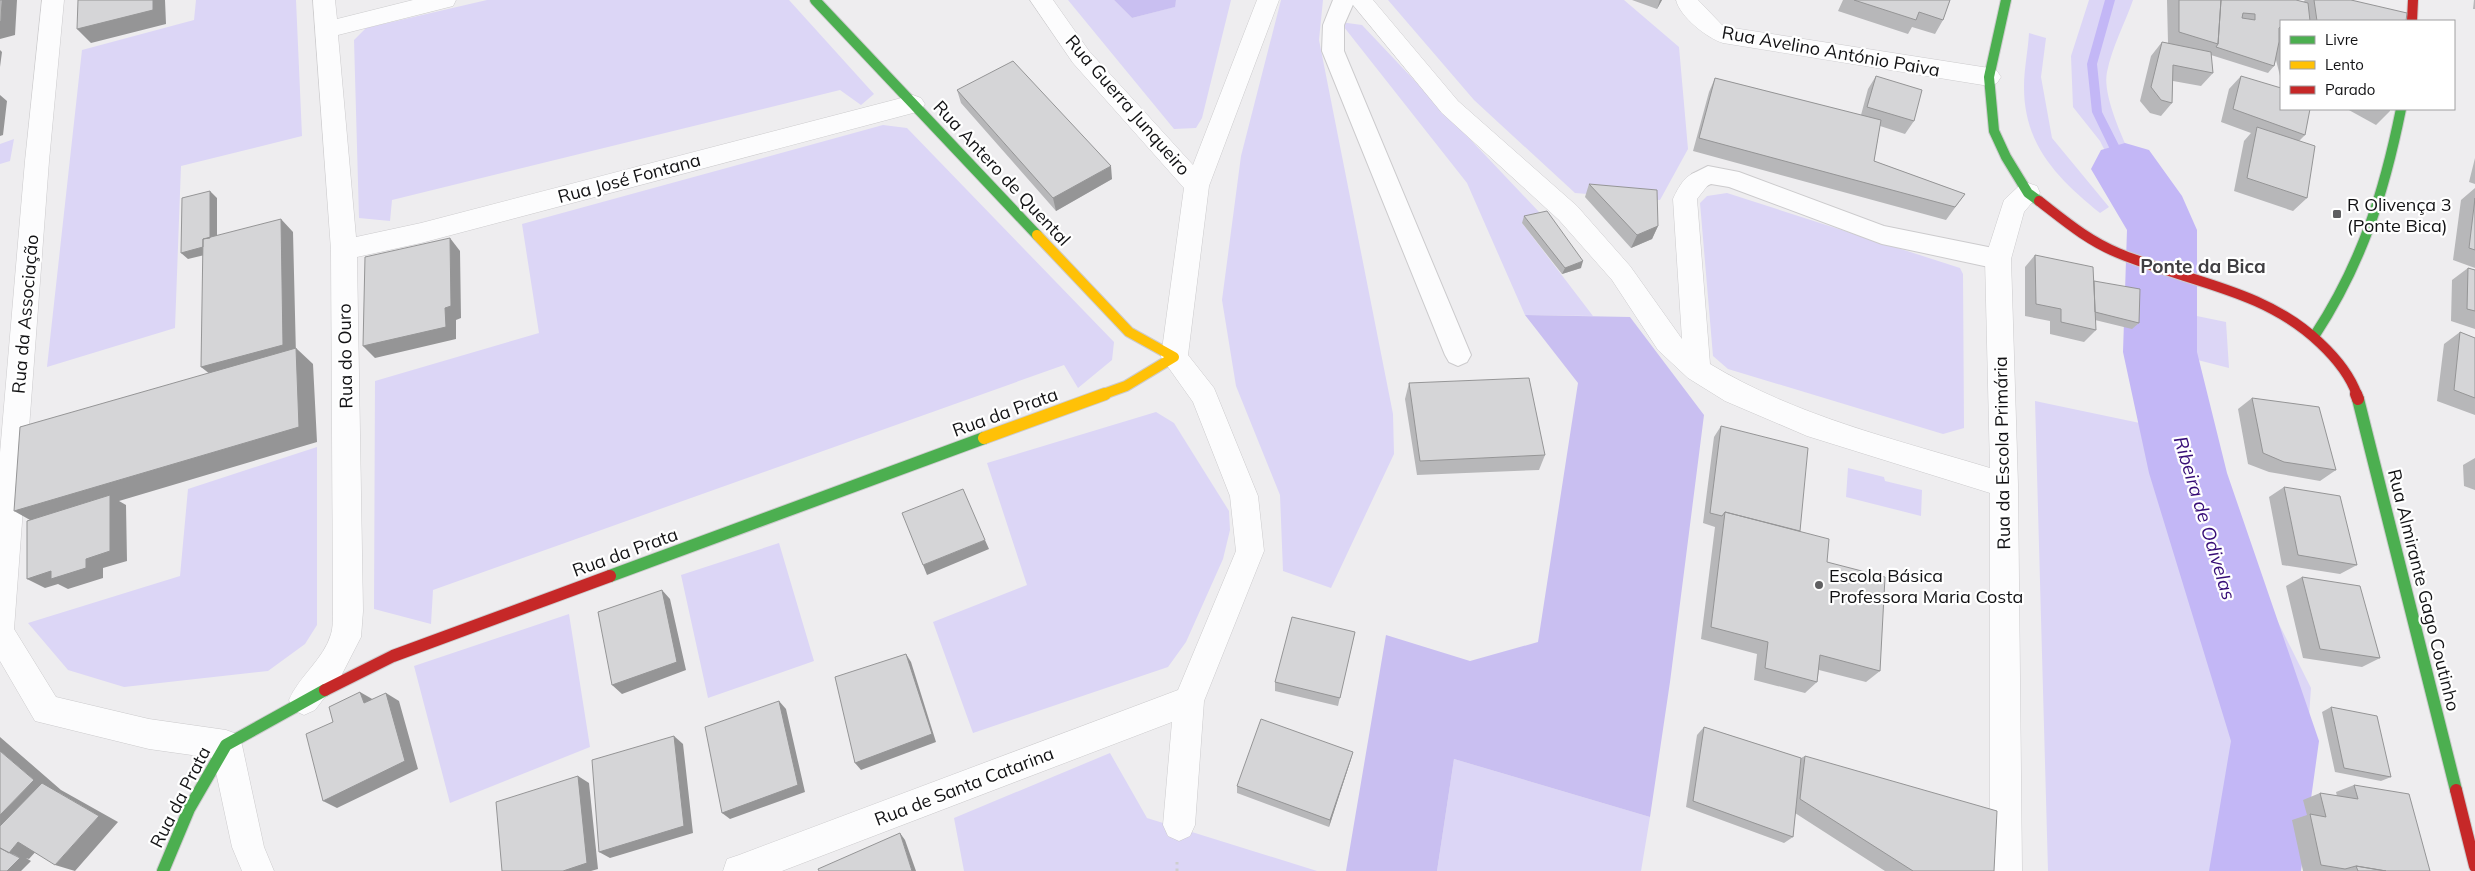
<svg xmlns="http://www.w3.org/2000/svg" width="2475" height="871" viewBox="0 0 2475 871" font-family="Mulish,sans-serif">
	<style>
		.green { fill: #dcd6f6 }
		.forest { fill: #c9bff1 }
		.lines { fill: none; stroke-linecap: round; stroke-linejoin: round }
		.stream { fill: #c3b7f6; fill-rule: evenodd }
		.river { fill: #c3b7f6; fill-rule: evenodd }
		.lane-casing { stroke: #cccbcd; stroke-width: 2 }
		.street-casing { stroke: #cccbcd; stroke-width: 1 }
		.fast-far1-casing { stroke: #cccbcd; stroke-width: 12 }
		.fast-casing { stroke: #cccbcd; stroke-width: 14 }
		.slow-far1-casing { stroke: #cccbcd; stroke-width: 12 }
		.slow-casing { stroke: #cccbcd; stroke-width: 14 }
		.jam-far1-casing { stroke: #cccbcd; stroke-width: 12 }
		.jam-casing { stroke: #cccbcd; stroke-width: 14 }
		.path { stroke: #cececf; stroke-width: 3; stroke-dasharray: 2.5 4; stroke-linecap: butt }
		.lane { fill: #fcfcfd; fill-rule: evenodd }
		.street { fill: #fcfcfd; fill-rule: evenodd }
		.fast-far1 { stroke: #4caf50; stroke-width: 10 }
		.fast { stroke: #4caf50; stroke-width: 12 }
		.slow-far1 { stroke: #ffc107; stroke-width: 10 }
		.slow { stroke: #ffc107; stroke-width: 12 }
		.jam-far1 { stroke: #c62828; stroke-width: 10 }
		.jam { stroke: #c62828; stroke-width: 12 }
		.wall { fill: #b7b7b9 }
		.shaded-wall { fill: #959596 }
		.building { fill: #d5d5d7; stroke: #959596; fill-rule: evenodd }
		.poi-dot { fill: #5f5f61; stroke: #fff; stroke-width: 2 }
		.labels { text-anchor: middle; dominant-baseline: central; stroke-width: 4.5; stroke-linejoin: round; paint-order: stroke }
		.street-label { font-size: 18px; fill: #121214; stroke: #fff }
		.poi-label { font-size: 18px; fill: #121214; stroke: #fff; text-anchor: start }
		.neighbourhood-label { font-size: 19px; font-weight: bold; fill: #403f42; stroke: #fff }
		.water-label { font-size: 19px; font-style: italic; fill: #360c76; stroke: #fff }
	</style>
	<rect width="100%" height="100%" fill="#eeedef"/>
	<path class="green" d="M196 0H296L302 136 181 166 175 328 47 367 82 50 194 20Z
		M487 0H789L874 94 861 105 840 90 392 200 390 221 359 218 354 40 366 28Z
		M1068 0H1114L1132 18 1174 7 1176 0H1231L1202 118 1196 128 1174 129Z
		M1281 0H1323L1319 40 1393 414 1394 454 1331 588 1283 571 1280 495 1236 386 1222 300 1241 156Z
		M1388 0H1624L1679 47 1688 149 1660 200 1575 193 1474 100Z
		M2089 0H2133C2125 23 2112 47 2107 72 2099 109 2158 207 2177 242L2149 238 2100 141 2073 107 2071 56Z
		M1340 22 1362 25 1540 213 1522 223 1593 316 1525 315 1467 183Z
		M2029 33 2046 38 2041 77 2052 138 2109 207 2100 213C2057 178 2024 145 2024 87 2024 69 2028 51 2029 33Z
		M883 125 907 128 1114 342 1112 360 1078 388 1064 365 433 590 431 624 374 609 375 381 539 333 522 224Z
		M14 139 10 161 0 164V144Z
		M1727 193 1960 268 1963 274 1964 428 1943 434 1728 369 1713 356 1700 203 1707 196Z
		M2141 292 2188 306 2187 314 2226 322 2229 368 2178 355 2204 474 2311 688 2303 800 2292 820 2287 871H2048L2035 401 2154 426 2142 380Z
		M1156 412 1174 423 1229 511 1230 530 1223 559 1186 642 1168 667 973 733 933 622 1027 585 987 463Z
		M317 447V625L305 644 268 671 124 687 68 670 28 623 180 576 188 489Z
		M1848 468 1884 477 1885 481 1922 490 1921 516 1846 497Z
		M779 543 814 661 708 698 681 575Z
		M569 614 590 747 450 803 414 666Z
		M1110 753 1147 818 1317 871H964L954 818Z
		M1454 759 1650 817 1641 871H1437Z"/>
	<path class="forest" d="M1114 0H1176L1175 7 1132 18Z
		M1525 315 1630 317 1704 415 1670 682 1650 817 1454 759 1437 871H1346L1386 635 1470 661 1538 642 1578 383Z"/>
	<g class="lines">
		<path class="stream" d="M2105 0H2115L2097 64 2102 112 2131 169 2125 173 2121 172 2092 112 2087 64Z"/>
		<path class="river" d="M2125 143 2149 150 2182 196 2197 230V352L2227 473 2319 741 2301 871H2209L2231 741 2149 473 2123 352 2127 230 2091 169 2101 150Z"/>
		<g class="lane-casing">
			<path id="lane" d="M1333 0H1355L1344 25V51L1471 355 1467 362 1458 366 1449 362 1445 355 1322 51 1323 25Z
				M1708 166 1739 172 1884 226 1998 249 2007 252 2010 259 2007 266 1998 269 1882 244 1729 187 1711 184 1700 189 1692 186 1688 180 1692 174Z"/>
		</g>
		<g class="street-casing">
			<path id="street" d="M42 0H64L49 161 14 629 56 697 149 719 226 730 237 734 242 745 264 847 274 871H242L232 847 213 758 149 749 35 721 0 661V453L25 161Z
				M313 0H335L337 19 413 0H456L453 6 338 35 356 237 421 223 913 95 921 98 925 104 921 110 913 113 421 243 357 257 363 611 361 637 341 676 315 710 304 715 293 710 289 700C299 676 324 659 331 634 333 628 333 618 333 611L331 250Z
				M1030 0H1053L1089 51 1193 165 1257 0H1279L1209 186 1188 355 1214 388 1258 496 1264 551 1204 701 1195 825 1190 836 1179 841 1168 836 1163 825 1172 722 782 871H723L727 859 739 855 1178 690 1236 551 1230 496 1193 402 1161 357 1184 188 1073 63Z
				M1349 0H1373L1458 101 1577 206 1630 266 1682 339 1673 199C1680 184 1689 167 1709 173L1712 180 1697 199 1710 364C1796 416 1894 439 1990 468L1985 259 2004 200 2019 186 2028 183 2037 186 2040 193 2024 212 2011 259 2018 485 2022 871H1990V493L1807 436 1725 401 1688 378 1658 350 1612 280 1559 220 1442 113Z
				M1676 0H1698L1722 25 1727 27 1989 68 1997 71 2001 77 1997 83 1989 86 1723 43C1707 38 1680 17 1676 0Z"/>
		</g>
		<g class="fast-far1-casing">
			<path id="fast-far1" d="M815 0 1037 235
				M2006 0 1989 77 1994 131 2006 157 2028 193 2039 201
				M2315 335C2362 263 2384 193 2401 109"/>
		</g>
		<g class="fast-casing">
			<path id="fast" d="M2358 399 2456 790
				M610 576 984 438
				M163 871 189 809 226 745 325 690"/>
		</g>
		<g class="slow-far1-casing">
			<path id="slow-far1" d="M1037 235 1129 332 1174 357 1126 386 1101 395"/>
		</g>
		<g class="slow-casing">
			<path id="slow" d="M984 438 1105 394"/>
		</g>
		<g class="jam-far1-casing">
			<path id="jam-far1" d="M2412 21 2413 0
				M2039 201C2065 221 2087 240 2118 253 2187 282 2264 289 2320 343 2336 358 2350 375 2357 395"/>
		</g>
		<g class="jam-casing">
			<path id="jam" d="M2356 394 2358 399
				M325 690 393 656 610 576
				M2456 790 2475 866"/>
		</g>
		<path class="path" d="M1177 862V871"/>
		<use href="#lane" class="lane"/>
		<use href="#street" class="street"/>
		<use href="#fast-far1" class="fast-far1"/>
		<use href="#fast" class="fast"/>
		<use href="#slow-far1" class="slow-far1"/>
		<use href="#slow" class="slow"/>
		<use href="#jam-far1" class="jam-far1"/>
		<use href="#jam" class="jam"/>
	</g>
	<path class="wall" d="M1632 0H1662L1657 9Z
		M1843 0H1950L1943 20 1935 34 1912 27 1908 34 1838 11Z
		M2167 0H2296L2303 2 2305 0H2351L2406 21H2281V80L2276 60 2274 66 2268 73 2211 55 2213 73 2201 86 2173 81 2172 103 2161 116 2150 113 2140 101 2151 56 2162 42 2168 43Z
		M2474 0H2475V9H2473Z
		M1876 76 1914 121 1905 134 1880 126 1874 161 1965 194 1946 220 1693 151 1709 92 1715 78 1861 115 1868 89Z
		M2241 76 2305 135 2299 141 2307 198 2293 211 2234 191 2244 141 2251 133 2221 122 2229 89Z
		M957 90 1112 179 1056 211 961 103Z
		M2347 109H2390V111L2376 125Z
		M2475 158V184L2469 182Z
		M1589 184 1658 226 1652 239 1631 248 1585 197Z
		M2475 188V268L2453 260 2461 200Z
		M1524 216 1581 268 1562 274 1522 223Z
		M2035 255 2094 281 2139 323 2132 329 2095 320 2096 330 2084 342 2050 334V321L2025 316V267Z
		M2468 268 2475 270V329L2451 321 2452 280Z
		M2460 332 2475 338V415L2437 401 2444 344Z
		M1409 383 1545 455 1539 470 1417 475 1405 399Z
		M2252 398 2336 470 2320 481 2269 472 2248 464 2238 409Z
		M1721 426 1800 531 1827 562 1880 671 1866 682 1819 670 1817 682 1805 693 1754 680 1757 654 1701 639 1715 527 1703 523 1714 437Z
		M2475 458V490L2464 486 2463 465Z
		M2284 487 2357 565 2340 574 2282 565 2269 497Z
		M2302 577 2380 658 2362 667 2303 658 2286 586Z
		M1355 632 1338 706 1275 691V682Z
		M2331 707 2391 777 2381 781 2335 772 2322 712Z
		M1704 727 1801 758 1805 756 1994 871H1885L1795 813 1793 837 1784 843 1686 807 1697 735Z
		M1351 759 1329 827 1237 793V786Z
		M2354 785 2430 871H2303L2292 820 2307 815 2303 800 2320 793 2337 796 2336 792Z"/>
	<path class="shaded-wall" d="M2 0H17L15 35 0 39V22Z
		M153 0H165L166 24 91 43 77 29Z
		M1660 0H1662L1657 9Z
		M0 50 2 52 0 67Z
		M0 95 7 101 3 135 0 136Z
		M1111 166 1112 179 1056 211 1053 198Z
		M210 191 217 198V252L188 259 181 253Z
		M281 219 293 232 296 356 215 378 201 367Z
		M1658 226 1652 239 1631 248 1637 235Z
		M450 238 460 251 461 318 456 320V339L375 358 363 346 445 308Z
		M1583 261 1581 268 1562 274 1565 268Z
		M296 348 313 364 317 442 119 501 126 505 127 561 103 568V578L68 589 58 584 45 588 27 579 39 525 14 511Z
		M985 540 989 549 927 575 923 565Z
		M662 590 670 599 686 670 622 694 612 685Z
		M906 654 911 662 936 742 861 770 855 763Z
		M360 692 374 700 364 703Z
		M386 693 399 701 418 769 337 808 323 801Z
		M779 701 786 709 805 792 730 819 722 813Z
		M674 736 683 744 693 833 610 858 599 852Z
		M0 737 61 790 118 822 75 871 55 865 99 816 58 792 7 846 12 849 18 842 38 849 29 859 26 858 31 861 21 871H7L20 858 15 855 9 853 10 852 5 848 0 853V815L34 780 0 751Z
		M1353 752 1351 759 1329 827 1330 820Z
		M578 776 589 783 598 869 591 871H563Z
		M900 833 905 840 916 871H912Z"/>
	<path class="building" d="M0 0H2L1 21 0 22Z
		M78 0H153V10L77 29Z
		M1854 0H1950L1943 20 1919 12 1916 20Z
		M2179 0H2221L2218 44 2179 32Z
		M2221 0H2296L2308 3 2310 21H2281V26L2279 28V42L2274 66 2216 47 2218 44ZM2243 13 2255 14V20L2242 18Z
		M2314 0H2351L2407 13 2406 21H2317Z
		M2162 42 2211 52 2213 73 2173 65 2172 103 2161 100 2151 87Z
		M1013 61 1111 166 1053 198 957 90Z
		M1876 76 1922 90 1914 121 1867 107Z
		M2241 76 2281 88V109H2310L2305 135 2233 109Z
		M1715 78 1881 120 1874 161 1965 194 1955 207 1699 138Z
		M2257 127 2315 146 2307 198 2247 178Z
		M1589 184 1657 190 1658 226 1637 235Z
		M210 191V238L203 239V247L181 253 182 198Z
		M2475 198V250L2469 248Z
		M1547 211 1583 261 1565 268 1524 216Z
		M281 219 283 345 201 367 203 239Z
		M450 238 451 306 445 308 446 327 363 346 365 257Z
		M2035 255 2093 267 2096 330 2061 322V309L2036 304Z
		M2468 268 2475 270V311L2467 309Z
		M2094 281 2140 289 2139 323 2095 312Z
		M2460 332 2475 338V398L2454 390Z
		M296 348 299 427 14 511 20 427Z
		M1529 378 1545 455 1420 461 1409 383Z
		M2252 398 2319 407 2336 470 2284 462 2263 453Z
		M1721 426 1808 448 1800 531 1725 512 1722 516 1710 513Z
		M2284 487 2340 496 2357 565 2298 555Z
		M963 489 985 540 923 565 902 513Z
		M110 495V551L86 559V568L51 579V571L27 579V521Z
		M1725 512 1829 539 1827 562 1885 577 1880 671 1820 655 1817 682 1765 668 1768 642 1711 627Z
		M2302 577 2360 586 2380 658 2320 649Z
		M662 590 677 662 612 685 598 612Z
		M1292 617 1355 632 1340 698 1275 682Z
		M906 654 932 734 855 763 835 677Z
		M360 692 364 703 386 693 405 761 323 801 306 734 333 722 329 707Z
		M779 701 798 785 722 813 705 727Z
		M2331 707 2377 716 2391 777 2344 768Z
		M1261 719 1353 752 1330 820 1237 786Z
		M1704 727 1801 758 1793 837 1693 801Z
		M674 736 684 826 599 852 592 760Z
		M0 751 34 780 0 815Z
		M1805 756 1997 811 1994 871H1913L1800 799Z
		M578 776 587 863 563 871H502L496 802Z
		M42 783 99 816 55 865 18 842 9 853 0 848V826Z
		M2354 785 2409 794 2430 871H2386L2356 866 2345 869 2321 865 2310 814 2326 817 2320 793 2358 799Z
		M900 833 912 871H819L818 869Z
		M0 848 20 858 7 871H0Z
		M2356 866 2386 871H2358Z"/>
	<g class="poi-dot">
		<rect x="2332" y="209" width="10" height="10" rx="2.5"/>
		<circle cx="1819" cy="585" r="5"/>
	</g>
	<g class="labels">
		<g class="street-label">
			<text transform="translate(1831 51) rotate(10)">Rua Avelino António Paiva</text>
			<text transform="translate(1128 105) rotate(49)">Rua Guerra Junqueiro</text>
			<text transform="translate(1002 173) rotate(47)">Rua Antero de Quental</text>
			<text transform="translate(629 178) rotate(-15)">Rua José Fontana</text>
			<text transform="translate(25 314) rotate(-85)">Rua da Associação</text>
			<text transform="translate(345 356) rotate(-91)">Rua do Ouro</text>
			<text transform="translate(1005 412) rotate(-20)">Rua da Prata</text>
			<text transform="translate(2002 453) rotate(-91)">Rua da Escola Primária</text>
			<text transform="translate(625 552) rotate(-20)">Rua da Prata</text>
			<text transform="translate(2424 590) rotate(76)">Rua Almirante Gago Coutinho</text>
			<text transform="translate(964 786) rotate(-21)">Rua de Santa Catarina</text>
			<text transform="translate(180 797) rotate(-63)">Rua da Prata</text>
		</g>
		<g class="poi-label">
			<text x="2347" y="204">R Olivença 3<tspan x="2347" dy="21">(Ponte Bica)</tspan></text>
			<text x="1829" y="575">Escola Básica<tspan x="1829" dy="21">Professora Maria Costa</tspan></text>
		</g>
		<g class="neighbourhood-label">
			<text x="2203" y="266">Ponte da Bica</text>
		</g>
		<g class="water-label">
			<text transform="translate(2205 518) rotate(73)">Ribeira de Odivelas</text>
		</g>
	</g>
	<rect x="2280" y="20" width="175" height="90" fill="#ffffff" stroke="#a0a0a1"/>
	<rect x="2290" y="36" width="25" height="8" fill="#4caf50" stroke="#a0a0a1"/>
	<text x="2325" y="45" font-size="15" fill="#121214">Livre</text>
	<rect x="2290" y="61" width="25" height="8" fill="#ffc107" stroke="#a0a0a1"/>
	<text x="2325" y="70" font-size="15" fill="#121214">Lento</text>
	<rect x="2290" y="86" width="25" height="8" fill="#c62828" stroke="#a0a0a1"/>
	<text x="2325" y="95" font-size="15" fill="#121214">Parado</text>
</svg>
